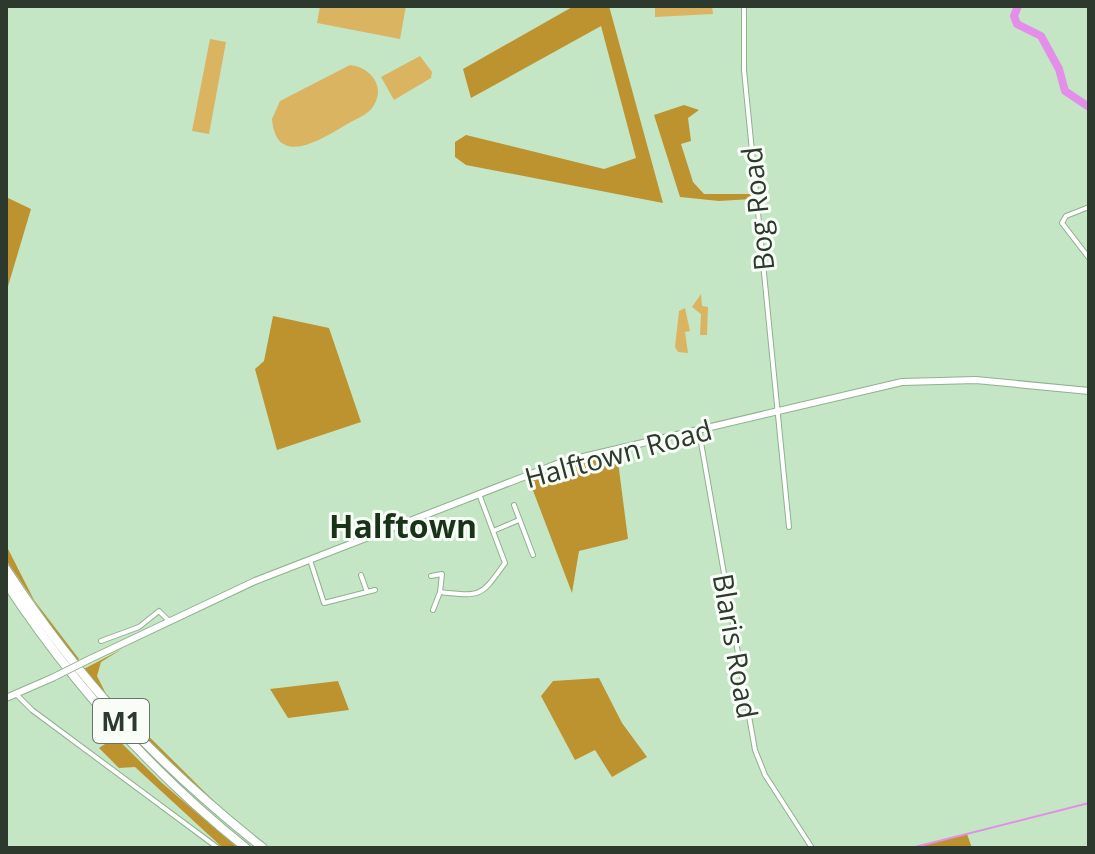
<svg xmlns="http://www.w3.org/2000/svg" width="1095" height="854" viewBox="0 0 1095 854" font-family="'Open Sans',sans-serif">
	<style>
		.green { fill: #dbb462 }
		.forest { fill: #bd932f }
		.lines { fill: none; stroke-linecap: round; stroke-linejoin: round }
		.stream { stroke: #e38fea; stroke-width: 2 }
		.river { stroke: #e38fea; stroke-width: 8 }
		.street-casing { stroke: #90b08f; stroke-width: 6 }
		.secondary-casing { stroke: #90b08f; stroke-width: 8 }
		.highway-casing { stroke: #90b08f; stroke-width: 10 }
		.street { stroke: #fff; stroke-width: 4 }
		.secondary { stroke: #fff; stroke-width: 6 }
		.highway { stroke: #fff; stroke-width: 8 }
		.secondary-bridge-casing { stroke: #90b08f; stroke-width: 8; stroke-linecap: butt }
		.secondary-bridge { stroke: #fff; stroke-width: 6 }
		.labels { text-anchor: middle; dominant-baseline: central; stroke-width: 6; stroke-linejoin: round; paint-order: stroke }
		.shield { fill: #f8fef7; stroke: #697469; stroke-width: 2 }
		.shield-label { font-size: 26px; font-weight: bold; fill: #2c392c }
		.street-label { font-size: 28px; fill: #2c392c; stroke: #f8fef7 }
		.quarter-label { font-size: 32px; font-weight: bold; fill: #183318; stroke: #f8fef7 }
	</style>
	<rect width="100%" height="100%" fill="#c4e6c4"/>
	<path class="green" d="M320 6H406L400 39 317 23Z
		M655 6H712L713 14 655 17Z
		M210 39 226 42 209 134 192 131Z
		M420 56 432 72 431 78 394 100 381 77Z
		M350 65C369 67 386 85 374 105 369 115 353 120 344 126 320 140 276 168 272 119L280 101Z
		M701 294 702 306 708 307 707 335H700L701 314 692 307Z
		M685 308 690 331 685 332 688 353 678 352 675 347 679 311Z"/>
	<path class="forest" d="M574 6H609L663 203 466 165 455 157V142L466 135 604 169 636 158 601 26 471 98 463 69Z
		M684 105 699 110 688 118 691 141 681 144 693 182 704 194H752V199L719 201 680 197 654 115Z
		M6 197 31 209 6 293Z
		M273 316 329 328 361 422 277 450 255 369 264 361Z
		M617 454 628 539 579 551 572 593 529 480 552 470Z
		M6 545 34 600 79 659 76 662 6 560Z
		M122 649 101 662 97 676 106 694 226 813 146 739 82 670Z
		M599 678 622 723 647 757 612 777 595 750 575 760 541 696 553 681Z
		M338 681 349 710 288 718 270 689Z
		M99 721 162 783 238 848H223L135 767 119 768 99 748 111 740Z
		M967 834 972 848H914Z"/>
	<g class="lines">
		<path class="stream" d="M911 848 1089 803"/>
		<path class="river" d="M1018 6 1014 16 1017 24 1041 36 1059 69 1065 91 1089 107"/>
		<g class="street-casing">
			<path id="street" d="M744 6V70L789 527
				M1089 207 1066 216 1062 223 1089 258
				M699 431 755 750 765 775 812 848
				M514 505 533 555
				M493 531 519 520
				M310 560 324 603 375 590
				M361 575 367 592
				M431 576 442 574 440 592
				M433 610 440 592C483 597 481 596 505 563L479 494
				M101 641 139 627 159 611 169 621
				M17 695 32 710 218 848"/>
		</g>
		<g class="secondary-casing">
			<path id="secondary" d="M90 659 255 581 562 462 902 382 976 380 1089 391
				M6 698 52 678"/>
		</g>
		<g class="highway-casing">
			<path id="highway" d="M6 569C81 683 156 763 263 848
				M6 583C73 685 151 772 246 848"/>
		</g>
		<use href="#street" class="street"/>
		<use href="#secondary" class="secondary"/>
		<use href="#highway" class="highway"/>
		<g class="secondary-bridge-casing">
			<path id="secondary-bridge" d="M52 678 90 659"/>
		</g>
		<use href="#secondary-bridge" class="secondary-bridge"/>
	</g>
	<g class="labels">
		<rect class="shield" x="93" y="699" width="56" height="44" rx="6"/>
		<g class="shield-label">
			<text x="121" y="721">M1</text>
		</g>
		<g class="street-label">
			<text transform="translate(757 209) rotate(-96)">Bog Road</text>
			<text transform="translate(618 453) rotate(-15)">Halftown Road</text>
			<text transform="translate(736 646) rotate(80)">Blaris Road</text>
		</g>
		<g class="quarter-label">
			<text x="403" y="525">Halftown</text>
		</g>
	</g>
	<rect width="1095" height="854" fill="none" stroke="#2c392c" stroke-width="16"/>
</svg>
